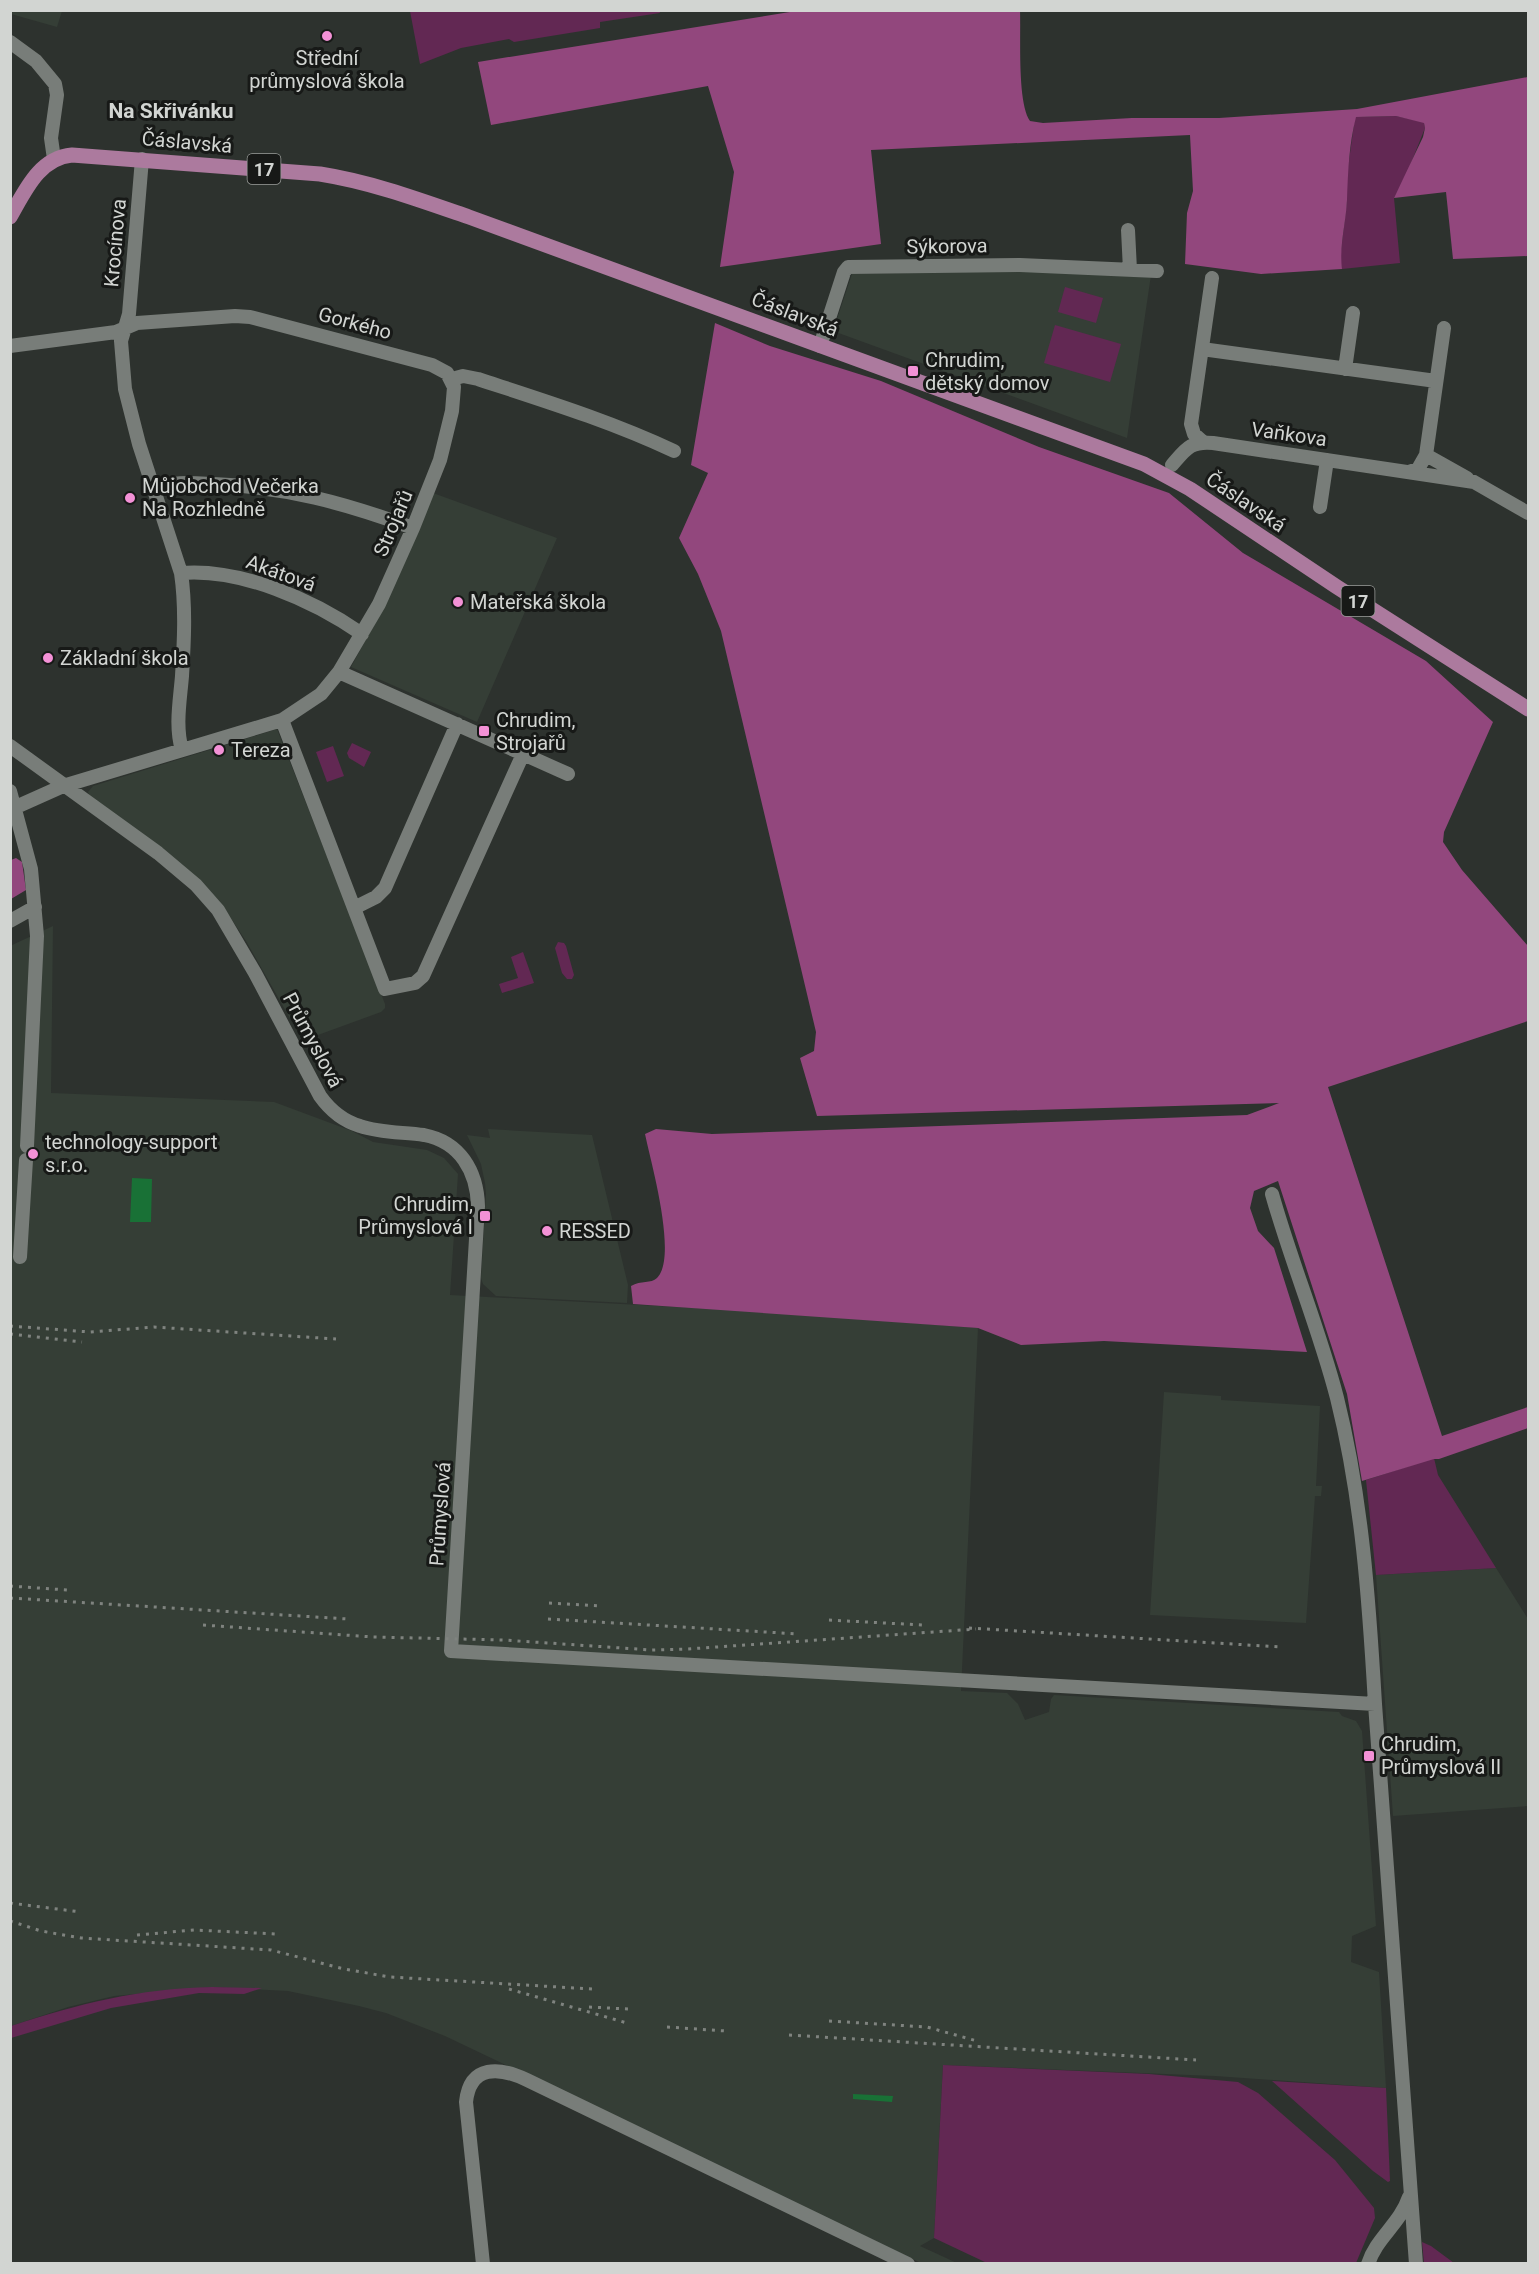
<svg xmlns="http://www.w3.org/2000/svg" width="1539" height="2274" viewBox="0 0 1539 2274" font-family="Roboto,sans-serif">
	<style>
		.built { fill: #353e36 }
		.green { fill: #622853 }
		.forest { fill: #92477d }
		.water { fill: #197136 }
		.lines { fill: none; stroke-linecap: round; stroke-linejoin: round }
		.minor { stroke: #787d79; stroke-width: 14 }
		.major { stroke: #ac7a9e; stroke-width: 15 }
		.rail { stroke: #7f837f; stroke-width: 3; stroke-dasharray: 3 6; stroke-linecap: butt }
		.poi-dot { fill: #f391d6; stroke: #171917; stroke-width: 2 }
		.labels { text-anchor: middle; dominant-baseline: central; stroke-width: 6; stroke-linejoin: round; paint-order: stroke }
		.shield { fill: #171917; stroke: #9a9d9a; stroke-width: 1.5 }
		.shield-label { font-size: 18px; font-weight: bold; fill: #d2d5d2 }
		.poi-label { font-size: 20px; fill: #d2d5d2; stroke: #171917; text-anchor: start }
		.street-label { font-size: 20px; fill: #d2d5d2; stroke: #171917 }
		.neighbourhood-label { font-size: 21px; font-weight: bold; fill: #d2d5d2; stroke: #171917 }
	</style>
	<rect width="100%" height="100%" fill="#2d322e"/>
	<path class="built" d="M10 11 11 10 62 11 57 27 11 14Z
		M1020 271 1151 275 1127 438 833 331 852 274Z
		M433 493 557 538 477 722 351 667 381 612Z
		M277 729 385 1004V1008L381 1012 307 1039 300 1036 246 941 220 902 204 884 161 848 90 797 88 792 93 786Z
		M53 926 51 1093 274 1102 352 1131 373 1142 427 1150 444 1158 458 1174 450 1295 753 1311 978 1328 961 1691 1007 1693 1018 1704 1025 1720 1049 1712 1051 1699 1054 1695 1339 1712 1342 1716 1356 1721 1362 1731 1376 1926 1352 1936 1351 1962 1379 1972 1386 2088 1215 2076 943 2065 934 2238 920 2246 957 2263 923 2264 445 2036 386 2013 359 2006 288 1991 212 1987 114 1996 68 2007 11 2026 10 946Z
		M488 1129 592 1135 628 1285 627 1303 496 1296 483 1284 481 1278 486 1194 485 1183 481 1164 467 1135 490 1138Z
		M1164 1392 1221 1396V1400L1320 1406 1316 1486H1322L1321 1496H1315L1306 1623 1150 1615Z
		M1496 1568 1528 1619V1806L1393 1816 1376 1575Z"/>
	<path class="green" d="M659 10 660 13 600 22V28L514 42 509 39 461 48 420 64 410 11Z
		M1396 116 1424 122 1425 128 1407 173 1394 198 1400 263 1342 269 1340 259 1347 201V175L1355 117Z
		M1065 287 1103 298 1096 323 1058 312Z
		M1055 325 1121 344 1110 382 1044 363Z
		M352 743 371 752 364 767 349 758 347 753Z
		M333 746 344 776 327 782 316 752Z
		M558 942 564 943 566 946 574 975 572 979H567L562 973 555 948Z
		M523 952 534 983 502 993 499 984 518 978 511 957Z
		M1434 1458 1438 1475 1496 1568 1376 1575 1366 1480Z
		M212 1987 262 1988 244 1994 199 1993 111 2008 11 2038V2026C82 2003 136 1989 212 1987Z
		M943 2065 1149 2074 1238 2082 1258 2093 1335 2160 1374 2208 1375 2218 1356 2263H987L934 2238Z
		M1272 2081 1386 2088 1390 2181 1388 2182 1373 2171Z
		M1422 2242 1431 2246 1454 2263H1424Z"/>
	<path class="forest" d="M1020 10C1021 35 1017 103 1030 121L1043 123 1132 118H1219L1357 109 1528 77V256L1453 259 1446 192 1394 198 1423 137 1425 128 1424 123 1396 116 1356 117C1349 144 1348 172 1347 200 1346 223 1339 246 1342 269L1261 274 1185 264 1187 213 1193 191 1190 135 871 150 881 244 720 267 734 172 708 86 491 125 478 62 796 11Z
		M715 323 770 346 881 381 1039 447 1169 493 1243 553 1426 661 1493 722 1444 832 1443 842 1462 870 1528 946V1021L1328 1087 1442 1436 1528 1407V1428L1439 1459H1434L1362 1481 1347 1394 1278 1181 1254 1191 1250 1208 1258 1231 1274 1248 1307 1352 1104 1341 1021 1345 978 1328 633 1304 631 1286C641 1280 651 1284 657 1278 678 1257 651 1163 645 1134L656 1129 712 1134 1247 1115 1279 1103 817 1116 800 1058 814 1051 816 1032 721 631 698 574 679 538 708 473 691 465Z
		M16 858 22 862 26 890 11 899V860Z"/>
	<path class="water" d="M132 1178 152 1179 151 1222H130Z
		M853 2094 893 2096 892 2102 853 2099Z"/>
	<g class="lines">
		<path class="minor" d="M10 42 36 61 55 84 57 95 51 138 54 159
			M142 159 129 314 121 341 125 389 139 444 181 573C186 607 184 643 182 676 180 701 175 726 182 750
			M1128 230 1130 270
			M10 346 116 332 137 323 235 316 250 317 432 365 447 373 454 387 452 411 440 460 413 528 379 604 339 672 321 694 282 720 63 786 16 807
			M820 346 844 272 848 267 1020 265 1157 271
			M1202 349 1436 381
			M1345 369 1353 313
			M452 379 463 376 478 379C545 401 610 421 674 451
			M1203 442 1194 434 1191 424 1212 278
			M1426 455 1467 478
			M1172 465C1186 449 1190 441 1213 443L1474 482 1528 513
			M1409 472 1418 469 1426 455 1444 328
			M154 489C174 481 192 483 213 484 286 487 345 503 413 528
			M1320 507 1327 460
			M181 573C241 568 313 600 362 634
			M339 672 568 774
			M282 720 385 989 415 983 423 976 523 754
			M10 746 158 853 196 885 218 910 255 973 320 1096C330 1110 343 1121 360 1126 380 1133 403 1132 424 1135 460 1142 477 1171 478 1206L451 1651 1375 1704 1416 2264
			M10 791 31 869 37 936 27 1146
			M354 908 376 897 385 888 457 724
			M10 921 35 907
			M1272 1194C1291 1262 1319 1328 1337 1398 1362 1498 1369 1600 1375 1704
			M20 1257 26 1160
			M483 2264 466 2102C470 2064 500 2067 527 2080L908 2264
			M1368 2264C1376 2238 1400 2224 1409 2197"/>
		<path class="major" d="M10 217C25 191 39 158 72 155L320 174C371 182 420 200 469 217L1144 464 1190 489 1337 587 1528 709"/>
		<path class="rail" d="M10 1326 90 1332 154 1327 336 1339
			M10 1334 82 1342
			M10 1586 67 1590
			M10 1598 348 1619
			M549 1603 602 1606
			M548 1619 799 1634
			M829 1620 922 1625
			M203 1625 373 1637 504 1640 651 1650 688 1649 976 1629
			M969 1628 1281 1647
			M10 1903 81 1912
			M10 1921 41 1931 81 1938 271 1950 344 1969 390 1977 592 1989
			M137 1935 194 1930 277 1934
			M509 1989 627 2023
			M589 2007 628 2009
			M829 2021 927 2027 977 2041
			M667 2027 726 2031
			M789 2035 1196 2060"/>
	</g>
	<g class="poi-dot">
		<circle cx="327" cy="36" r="6"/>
		<rect x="907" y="365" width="12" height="12" rx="3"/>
		<circle cx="130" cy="498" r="6"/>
		<circle cx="458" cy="602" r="6"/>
		<circle cx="48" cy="658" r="6"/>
		<rect x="478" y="725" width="12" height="12" rx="3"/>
		<circle cx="219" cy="750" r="6"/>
		<circle cx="33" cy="1154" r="6"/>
		<rect x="479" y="1210" width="12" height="12" rx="3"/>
		<circle cx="547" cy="1231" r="6"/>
		<rect x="1363" y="1750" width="12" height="12" rx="3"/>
	</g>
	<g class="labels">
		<g class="shield">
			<rect x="247.5" y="154" width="33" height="30" rx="4.5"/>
			<rect x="1341.5" y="586" width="33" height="30" rx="4.5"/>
		</g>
		<g class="shield-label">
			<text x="264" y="169">17</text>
			<text x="1358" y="601">17</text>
		</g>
		<g class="poi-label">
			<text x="327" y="58" text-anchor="middle">Střední<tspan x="327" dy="23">průmyslová škola</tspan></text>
			<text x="925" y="360">Chrudim,<tspan x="925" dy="23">dětský domov</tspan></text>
			<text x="142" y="486">Můjobchod Večerka<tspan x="142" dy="23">Na Rozhledně</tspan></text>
			<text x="470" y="602">Mateřská škola</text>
			<text x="60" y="658">Základní škola</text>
			<text x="496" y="720">Chrudim,<tspan x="496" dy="23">Strojařů</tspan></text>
			<text x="231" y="750">Tereza</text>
			<text x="45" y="1142">technology-support<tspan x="45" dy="23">s.r.o.</tspan></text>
			<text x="473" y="1204" text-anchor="end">Chrudim,<tspan x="473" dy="23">Průmyslová I</tspan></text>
			<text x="559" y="1231">RESSED</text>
			<text x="1381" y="1744">Chrudim,<tspan x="1381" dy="23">Průmyslová II</tspan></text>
		</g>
		<g class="street-label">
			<text transform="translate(187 142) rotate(5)">Čáslavská</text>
			<text transform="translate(115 243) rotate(-85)">Krocínova</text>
			<text transform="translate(947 246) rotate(-1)">Sýkorova</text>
			<text transform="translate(795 314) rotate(21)">Čáslavská</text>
			<text transform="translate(355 323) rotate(15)">Gorkého</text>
			<text transform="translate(1289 434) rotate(8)">Vaňkova</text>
			<text transform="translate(1246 502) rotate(34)">Čáslavská</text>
			<text transform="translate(393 523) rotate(-67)">Strojařů</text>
			<text transform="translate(281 573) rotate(20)">Akátová</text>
			<text transform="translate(313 1040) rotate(62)">Průmyslová</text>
			<text transform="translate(440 1514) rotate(-86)">Průmyslová</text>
		</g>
		<g class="neighbourhood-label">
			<text x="171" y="111">Na Skřivánku</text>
		</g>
	</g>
	<rect width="1539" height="2274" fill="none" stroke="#d2d5d2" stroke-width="24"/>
</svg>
